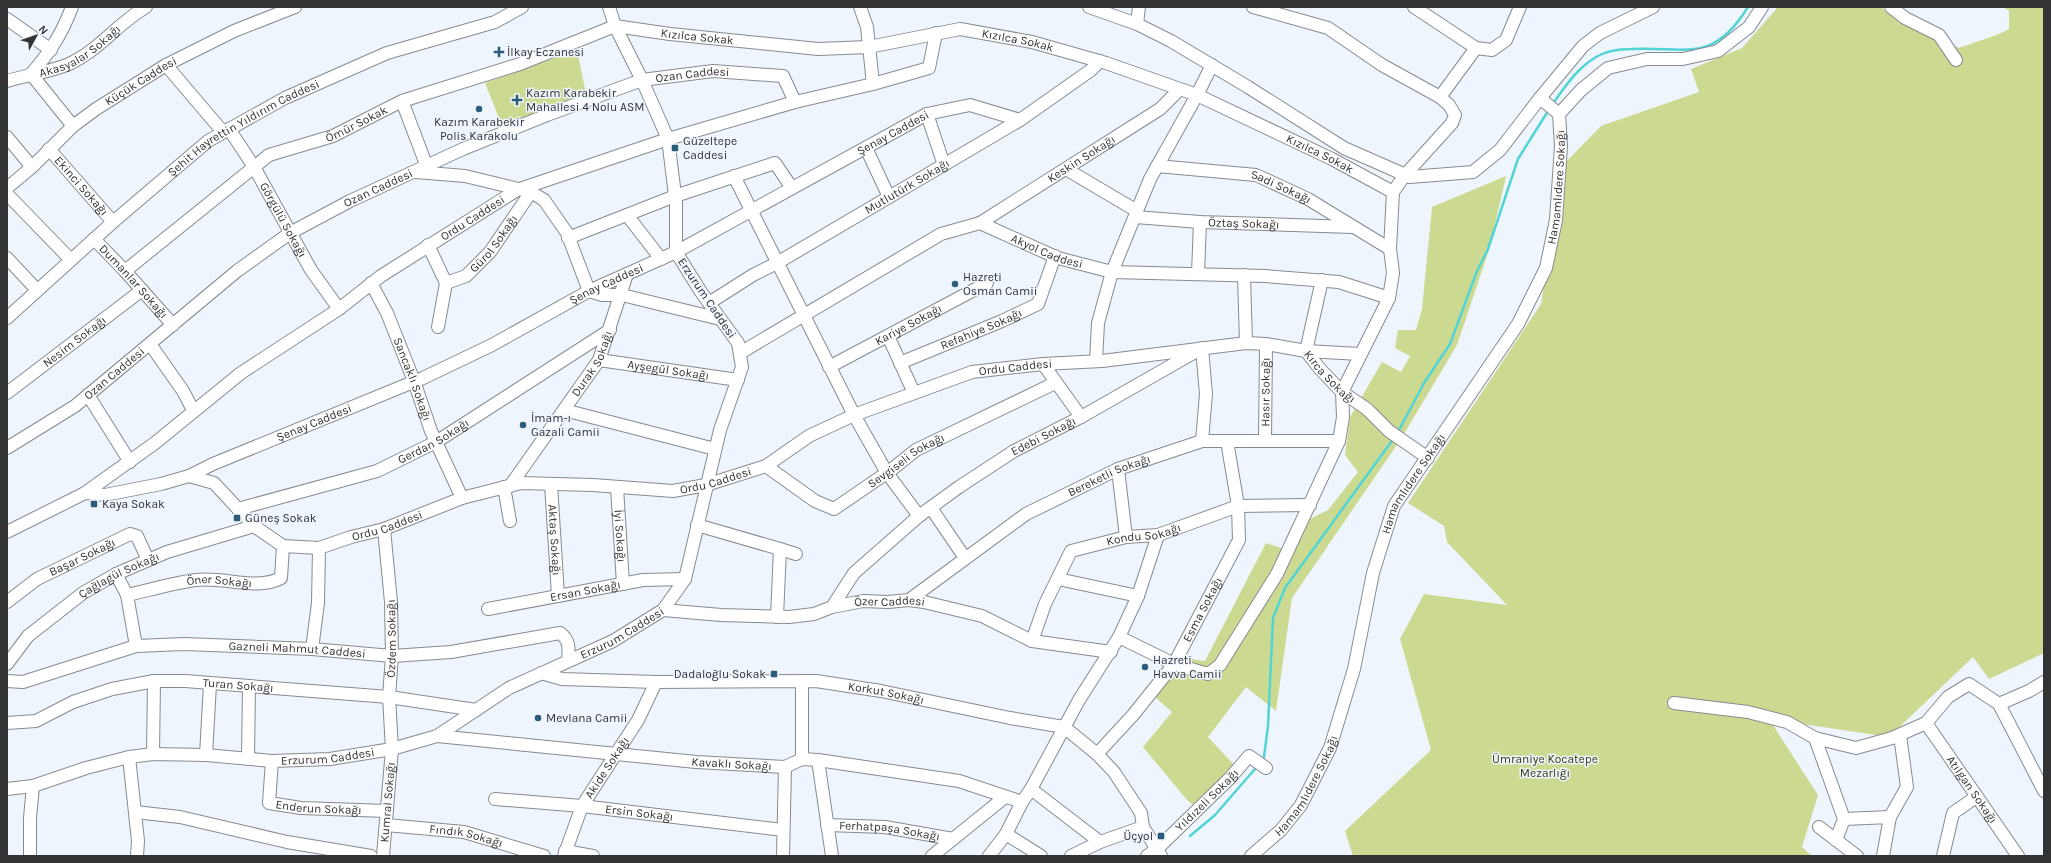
<svg xmlns="http://www.w3.org/2000/svg" width="2051" height="863" viewBox="0 0 2051 863" font-family="Karla,sans-serif">
	<style>
		.green { fill: #ccda91 }
		.lines { fill: none; stroke-linecap: round; stroke-linejoin: round }
		.stream { stroke: #51d4d5; stroke-width: 2.5 }
		.minor-casing { stroke: #868b91; stroke-width: 14 }
		.minor { stroke: #fff; stroke-width: 12 }
		.poi-dot { fill: #2b5c7a; stroke: #eff5fc; stroke-width: 1.5 }
		.labels { text-anchor: middle; dominant-baseline: central; stroke-width: 3; stroke-linejoin: round; paint-order: stroke }
		.street-label { font-size: 12px; fill: #313335; stroke: #eff5fc }
		.poi-label { font-size: 12px; fill: #313335; stroke: #eff5fc; text-anchor: start }
		.park-label { font-size: 12px; fill: #343a15; stroke: #eff5fc }
	</style>
	<rect width="100%" height="100%" fill="#eff5fc"/>
	<path class="green" d="M1778 7H1882L1884 10 1959 48 1999 34 2009 29V11L2003 7H2044V653L1989 679 1973 657 1889 737 1769 719 1818 795 1802 847 1812 856H1353L1345 831 1431 750 1400 639 1424 594 1507 605 1447 542 1444 526 1408 503 1541 304 1563 165 1601 126 1699 92 1691 69 1742 48Z
		M577 50 586 94 503 128 485 83Z
		M1506 176 1489 250 1457 345 1401 439 1292 598 1276 711 1246 687 1208 737 1235 766 1199 810 1187 800 1143 747 1172 712 1155 697 1184 658 1205 661 1266 543 1284 549 1306 521 1328 510 1358 472 1345 455 1350 417 1382 362 1401 372 1410 356 1395 348 1398 330H1416L1422 309 1432 207Z"/>
	<g class="lines">
		<path class="stream" d="M1552 105C1564 88 1577 68 1596 57 1606 51 1619 49 1631 49 1687 46 1712 65 1748 7
			M1398 432 1424 383 1450 344 1477 271 1488 249 1518 159 1548 111
			M1264 757 1268 726 1273 618 1285 588 1394 438
			M1190 836 1215 815 1255 769"/>
		<g class="minor-casing">
			<g id="minor">
				<path d="M72 7C62 34 50 52 31 74L73 126"/>
				<path d="M1089 7 1137 24 1171 41 1248 87 1344 148 1410 177 1473 172 1500 150 1540 98 1583 46 1600 33 1653 7"/>
				<path d="M1253 7 1328 28 1382 65 1440 97 1476 48 1414 7"/>
				<path d="M1891 7 1905 18 1939 35 1956 60"/>
				<path d="M7 19 51 50"/>
				<path d="M1137 24 1139 7"/>
				<path d="M1476 48 1492 50 1506 40 1520 7"/>
				<path d="M166 65 223 132"/>
				<path id="s1" d="M7 81C27 75 50 72 69 64 98 51 118 23 146 7"/>
				<path d="M873 84 929 68 936 33"/>
				<path d="M402 101 427 167"/>
				<path d="M927 114 944 165"/>
				<path d="M1559 114 1581 90 1608 68 1647 59H1683L1718 51 1749 27 1762 7"/>
				<path id="s2" d="M229 129 254 167 311 270 339 309"/>
				<path d="M7 137 32 167"/>
				<path d="M866 148 889 197"/>
				<path id="s3" d="M49 149 113 222"/>
				<path id="s4" d="M1157 166 1256 175 1308 199 1390 249"/>
				<path d="M1066 169 1137 211"/>
				<path d="M416 172 465 176 531 192 544 200 567 233 589 291 602 295H622L720 319"/>
				<path d="M734 176 854 415 887 473 919 516"/>
				<path id="s5" d="M7 188 32 167 73 126 96 109 166 65 234 31 295 7"/>
				<path d="M7 194 71 260"/>
				<path d="M627 215 661 259"/>
				<path id="s6" d="M1135 217 1200 222 1352 227"/>
				<path id="s7" d="M980 223 1160 109 1179 90"/>
				<path d="M568 238 675 196 775 163 792 188"/>
				<path id="s8" d="M94 239 125 271 173 325"/>
				<path id="s9" d="M428 245 446 283 466 276 490 252 531 192"/>
				<path d="M7 258 37 290"/>
				<path id="s10" d="M125 271 269 155 333 136 402 101 520 64 615 26 670 34 818 49 869 47 960 29 1032 42 1106 63 1197 95 1332 159 1393 192"/>
				<path d="M1198 274 1200 222"/>
				<path d="M1244 275 1246 343"/>
				<path id="s11" d="M1322 280 1306 351 1320 369 1342 392 1367 409 1389 431 1428 458"/>
				<path id="s12" d="M371 283 387 313 414 381 431 431 462 498"/>
				<path id="s13" d="M709 303 753 275 777 263 1020 120 1091 70 1100 61"/>
				<path id="s14" d="M7 318 113 222 208 141 285 98 387 53 495 22 522 7"/>
				<path d="M438 327 446 283"/>
				<path d="M888 336 914 393"/>
				<path d="M150 344 183 391 193 410"/>
				<path id="s15" d="M740 353 941 234 980 223 1058 258 1112 272 1265 276 1339 282 1389 298"/>
				<path id="s16" d="M599 360 738 380"/>
				<path d="M1096 361 1098 323 1112 272 1150 179 1197 95 1212 65"/>
				<path id="s17" d="M900 363 1002 321 1038 304 1055 256"/>
				<path d="M1043 364 1081 417"/>
				<path id="s18" d="M829 367 987 283"/>
				<path id="s19" d="M7 393 142 290"/>
				<path d="M88 395 130 462"/>
				<path d="M564 410 715 449"/>
				<path id="s20" d="M1265 441 1266 344"/>
				<path id="s21" d="M7 448 75 406 237 271 290 233 350 201 463 149 547 115 642 80 713 71 783 76 795 102"/>
				<path id="s22" d="M766 466 815 501 834 509 891 470 916 450 1055 383"/>
				<path d="M1118 469 1126 537"/>
				<path id="s23" d="M189 476 213 464 423 378 492 345 589 291 676 252 927 114 970 105 1020 120"/>
				<path id="s24" d="M551 484 558 596"/>
				<path id="s25" d="M510 486 599 360 627 274"/>
				<path d="M504 487 510 521"/>
				<path id="s26" d="M617 487 623 584"/>
				<path id="s27" d="M85 493 105 495 161 484 189 476 214 483 254 526 283 546 319 548 351 537 384 529 462 498 521 483 593 485 673 491 706 485 766 466 809 436 854 415 972 372 1043 364 1102 361 1246 343 1266 344 1306 351 1360 354"/>
				<path d="M931 508 965 558"/>
				<path id="s28" d="M238 509 377 471 436 442 610 330"/>
				<path d="M697 525 780 549 777 617"/>
				<path id="s29" d="M7 532 85 493 155 443 241 373 339 309 381 276 517 190 668 139 795 102 873 84 867 27 860 7"/>
				<path d="M780 549 796 554"/>
				<path d="M116 574 127 595 136 646"/>
				<path d="M1058 579 1138 596"/>
				<path id="s30" d="M127 595C150 590 173 583 196 580 222 576 257 591 281 578L283 546"/>
				<path id="s31" d="M909 600 1026 514 1118 469 1202 441H1339"/>
				<path id="s32" d="M7 602 37 579 130 534 137 536 148 560"/>
				<path id="s33" d="M832 607 854 573 919 516 959 487 1014 451 1081 417 1202 348 1206 394 1202 441"/>
				<path id="s34" d="M488 609 643 580 685 579"/>
				<path id="s35" d="M663 610 721 615 789 617 814 614 832 607 863 601 888 602 909 600 924 602 982 616 1032 641 1111 652"/>
				<path d="M1119 637 1174 664 1208 674 1220 665 1277 574 1339 441 1343 417 1342 392 1389 298 1393 273 1390 249 1393 192 1405 175 1452 123 1455 115 1449 105 1440 97"/>
				<path id="s36" d="M1032 641 1045 604 1071 551 1126 537 1158 535 1238 506 1310 505"/>
				<path d="M312 649 318 603 319 548"/>
				<path id="s37" d="M7 664 28 636 83 593 116 574 167 552 254 526"/>
				<path id="s38" d="M541 673 562 679 656 682 816 681 881 691 1010 718 1064 727 1097 754 1114 772 1141 813 1143 827 1161 856"/>
				<path id="s39" d="M7 681 23 682 136 646 184 644 312 649 392 656 451 652 560 633C570 640 569 649 568 661"/>
				<path d="M1674 703 1748 712 1787 722 1815 738"/>
				<path d="M1999 704 2044 791"/>
				<path id="s40" d="M7 723 36 721 73 702 112 689 154 681H185L389 697 476 710"/>
				<path id="s41" d="M1926 723 2018 856"/>
				<path id="s42" d="M437 736 696 762 785 767 802 759 818 760 959 781 1022 802"/>
				<path d="M153 754 154 681"/>
				<path id="s43" d="M1097 754 1133 715 1174 664 1239 540 1238 506 1227 441"/>
				<path d="M206 755 210 684"/>
				<path d="M129 757 138 841 137 856"/>
				<path d="M248 759 249 687"/>
				<path d="M802 759V681"/>
				<path d="M818 760 832 856"/>
				<path id="s44" d="M272 761 269 803 301 808 387 811"/>
				<path id="s45" d="M7 789 33 786 86 768 129 757 153 754 206 755 272 761 330 759 392 749 437 736 509 688 613 641 663 610 685 579 720 430 742 367 738 343 701 292 676 252V203L668 139 642 80 615 26 609 7"/>
				<path d="M1031 789 1100 842"/>
				<path id="s46" d="M495 799 582 806 783 830"/>
				<path d="M135 812 180 817 287 842 371 856"/>
				<path d="M1890 817 1907 787 1900 735"/>
				<path d="M1844 819 1890 817 1883 856"/>
				<path id="s47" d="M386 825 464 832 544 856"/>
				<path id="s48" d="M827 825 885 827 953 839"/>
				<path d="M1819 827 1857 856"/>
				<path d="M1006 834 1041 856"/>
				<path d="M1836 840 1844 819 1815 738 1856 748 1892 738 1926 723 1948 697 1969 684 1999 704 2029 691 2044 682"/>
				<path d="M565 851 593 856"/>
				<path d="M30 856V818L33 786"/>
				<path id="s49" d="M383 856 392 749 389 697 392 656 391 602 384 529"/>
				<path id="s50" d="M564 856 582 806 638 720 656 682"/>
				<path d="M783 856 785 767"/>
				<path d="M932 856 1005 797"/>
				<path d="M989 856 1006 834 1022 802 1031 789 1079 700 1119 637 1138 596 1158 535"/>
				<path d="M1071 856 1100 842 1143 827"/>
				<path id="s51" d="M1147 856 1157 849 1230 778 1249 756 1266 768"/>
				<path id="s52" d="M1251 856 1281 830 1301 805 1330 748 1354 669 1373 573 1394 506 1518 324 1546 268 1556 220 1561 146 1559 114 1540 98"/>
				<path d="M1943 856 1953 813 1976 797"/>
			</g>
		</g>
		<use href="#minor" class="minor"/>
	</g>
	<g class="poi-dot">
		<path d="M497 46h4v4h4v4h-4v4h-4v-4h-4v-4h4z"/>
		<path d="M515 94h4v4h4v4h-4v4h-4v-4h-4v-4h4z"/>
		<circle cx="479" cy="109" r="4"/>
		<rect x="671" y="144" width="8" height="8" rx="2"/>
		<circle cx="955" cy="284" r="4"/>
		<circle cx="523" cy="425" r="4"/>
		<rect x="90" y="500" width="8" height="8" rx="2"/>
		<rect x="233" y="514" width="8" height="8" rx="2"/>
		<circle cx="1145" cy="667" r="4"/>
		<rect x="770" y="670" width="8" height="8" rx="2"/>
		<circle cx="538" cy="718" r="4"/>
		<rect x="1157" y="832" width="8" height="8" rx="2"/>
	</g>
	<g class="labels">
		<g class="street-label">
			<text stroke="none"><textPath href="#s10" startOffset="638">Kızılca Sokak</textPath></text>
			<text stroke="none"><textPath href="#s10" startOffset="962">Kızılca Sokak</textPath></text>
			<text stroke="none"><textPath href="#s1" startOffset="80">Akasyalar Sokağı</textPath></text>
			<text stroke="none"><textPath href="#s21" startOffset="791">Ozan Caddesi</textPath></text>
			<text stroke="none"><textPath href="#s5" startOffset="172">Küçük Caddesi</textPath></text>
			<text stroke="none"><textPath href="#s10" startOffset="278">Ömür Sokak</textPath></text>
			<text stroke="none"><textPath href="#s14" startOffset="305">Şehit Hayrettin Yıldırım Caddesi</textPath></text>
			<text stroke="none"><textPath href="#s23" startOffset="784">Şenay Caddesi</textPath></text>
			<text stroke="none"><textPath href="#s10" startOffset="1286">Kızılca Sokak</textPath></text>
			<text stroke="none"><textPath href="#s7" startOffset="120">Keskin Sokağı</textPath></text>
			<text stroke="none"><textPath href="#s3" startOffset="49">Ekinci Sokağı</textPath></text>
			<text stroke="none"><textPath href="#s13" startOffset="230">Mutlutürk Sokağı</textPath></text>
			<text stroke="none"><textPath href="#s52" startOffset="751">Hamamlıdere Sokağı</textPath></text>
			<text stroke="none"><textPath href="#s21" startOffset="455">Ozan Caddesi</textPath></text>
			<text stroke="none"><textPath href="#s4" startOffset="127">Sadi Sokağı</textPath></text>
			<text stroke="none"><textPath href="#s29" startOffset="563">Ordu Caddesi</textPath></text>
			<text stroke="none"><textPath href="#s2" startOffset="106">Görgülü Sokağı</textPath></text>
			<text stroke="none"><textPath href="#s6" startOffset="109">Öztaş Sokağı</textPath></text>
			<text stroke="none"><textPath href="#s9" startOffset="106">Gürol Sokağı</textPath></text>
			<text stroke="none"><textPath href="#s15" startOffset="347">Akyol Caddesi</textPath></text>
			<text stroke="none"><textPath href="#s8" startOffset="58">Dumanlar Sokağı</textPath></text>
			<text stroke="none"><textPath href="#s23" startOffset="460">Şenay Caddesi</textPath></text>
			<text transform="translate(707 298) rotate(56)">Erzurum Caddesi</text>
			<text stroke="none"><textPath href="#s18" startOffset="90">Kariye Sokağı</textPath></text>
			<text stroke="none"><textPath href="#s17" startOffset="88">Refahiye Sokağı</textPath></text>
			<text stroke="none"><textPath href="#s19" startOffset="85">Nesim Sokağı</textPath></text>
			<text stroke="none"><textPath href="#s25" startOffset="148">Durak Sokağı</textPath></text>
			<text stroke="none"><textPath href="#s27" startOffset="995">Ordu Caddesi</textPath></text>
			<text stroke="none"><textPath href="#s16" startOffset="70">Ayşegül Sokağı</textPath></text>
			<text stroke="none"><textPath href="#s21" startOffset="131">Ozan Caddesi</textPath></text>
			<text stroke="none"><textPath href="#s11" startOffset="108">Kırca Sokağı</textPath></text>
			<text stroke="none"><textPath href="#s12" startOffset="105">Sancaklı Sokağı</textPath></text>
			<text stroke="none"><textPath href="#s20" startOffset="49">Hasır Sokağı</textPath></text>
			<text stroke="none"><textPath href="#s23" startOffset="136">Şenay Caddesi</textPath></text>
			<text stroke="none"><textPath href="#s33" startOffset="275">Edebi Sokağı</textPath></text>
			<text stroke="none"><textPath href="#s28" startOffset="208">Gerdan Sokağı</textPath></text>
			<text stroke="none"><textPath href="#s22" startOffset="168">Sevgiseli Sokağı</textPath></text>
			<text stroke="none"><textPath href="#s31" startOffset="237">Bereketli Sokağı</textPath></text>
			<text stroke="none"><textPath href="#s27" startOffset="671">Ordu Caddesi</textPath></text>
			<text stroke="none"><textPath href="#s52" startOffset="415">Hamamlıdere Sokağı</textPath></text>
			<text stroke="none"><textPath href="#s27" startOffset="334">Ordu Caddesi</textPath></text>
			<text stroke="none"><textPath href="#s36" startOffset="173">Kondu Sokağı</textPath></text>
			<text stroke="none"><textPath href="#s26" startOffset="49">İyi Sokağı</textPath></text>
			<text stroke="none"><textPath href="#s24" startOffset="56">Aktaş Sokağı</textPath></text>
			<text stroke="none"><textPath href="#s32" startOffset="88">Başar Sokağı</textPath></text>
			<text stroke="none"><textPath href="#s37" startOffset="145">Çağlagül Sokağı</textPath></text>
			<text stroke="none"><textPath href="#s30" startOffset="94">Öner Sokağı</textPath></text>
			<text stroke="none"><textPath href="#s34" startOffset="99">Ersan Sokağı</textPath></text>
			<text stroke="none"><textPath href="#s35" startOffset="229">Özer Caddesi</textPath></text>
			<text stroke="none"><textPath href="#s43" startOffset="180">Esma Sokağı</textPath></text>
			<text stroke="none"><textPath href="#s45" startOffset="650">Erzurum Caddesi</textPath></text>
			<text stroke="none"><textPath href="#s49" startOffset="218">Özdem Sokağı</textPath></text>
			<text stroke="none"><textPath href="#s39" startOffset="296">Gazneli Mahmut Caddesi</textPath></text>
			<text stroke="none"><textPath href="#s40" startOffset="239">Turan Sokağı</textPath></text>
			<text stroke="none"><textPath href="#s38" startOffset="347">Korkut Sokağı</textPath></text>
			<text stroke="none"><textPath href="#s45" startOffset="326">Erzurum Caddesi</textPath></text>
			<text stroke="none"><textPath href="#s42" startOffset="296">Kavaklı Sokağı</textPath></text>
			<text stroke="none"><textPath href="#s50" startOffset="99">Akide Sokağı</textPath></text>
			<text stroke="none"><textPath href="#s52" startOffset="91">Hamamlıdere Sokağı</textPath></text>
			<text stroke="none"><textPath href="#s41" startOffset="81">Atılgan Sokağı</textPath></text>
			<text stroke="none"><textPath href="#s51" startOffset="82">Yıldızeli Sokağı</textPath></text>
			<text stroke="none"><textPath href="#s49" startOffset="54">Kumral Sokağı</textPath></text>
			<text stroke="none"><textPath href="#s44" startOffset="92">Enderun Sokağı</textPath></text>
			<text stroke="none"><textPath href="#s46" startOffset="145">Ersin Sokağı</textPath></text>
			<text stroke="none"><textPath href="#s48" startOffset="63">Ferhatpaşa Sokağı</textPath></text>
			<text stroke="none"><textPath href="#s47" startOffset="81">Fındık Sokağı</textPath></text>
		</g>
		<g class="poi-label">
			<text x="507" y="52">İlkay Eczanesi</text>
			<text x="526" y="93">Kazım Karabekir<tspan x="526" dy="14">Mahallesi 4 Nolu ASM</tspan></text>
			<text x="479" y="122" text-anchor="middle">Kazım Karabekir<tspan x="479" dy="14">Polis Karakolu</tspan></text>
			<text x="683" y="141">Güzeltepe<tspan x="683" dy="14">Caddesi</tspan></text>
			<text x="963" y="277">Hazreti<tspan x="963" dy="14">Osman Camii</tspan></text>
			<text x="531" y="418">İmam-ı<tspan x="531" dy="14">Gazali Camii</tspan></text>
			<text x="102" y="504">Kaya Sokak</text>
			<text x="245" y="518">Güneş Sokak</text>
			<text x="1153" y="660">Hazreti<tspan x="1153" dy="14">Havva Camii</tspan></text>
			<text x="766" y="674" text-anchor="end">Dadaloğlu Sokak</text>
			<text x="546" y="718">Mevlana Camii</text>
			<text x="1153" y="836" text-anchor="end">Üçyol</text>
		</g>
		<g class="park-label">
			<text x="1545" y="759">Ümraniye Kocatepe<tspan x="1545" dy="14">Mezarlığı</tspan></text>
		</g>
	</g>
	<rect width="2051" height="863" fill="none" stroke="#313335" stroke-width="16"/>
	<g transform="translate(36 36) rotate(50)" stroke="#eff5fc" stroke-width="3" paint-order="stroke">
	<path d="M0-3L7 15L0 10L-7 15Z" fill="#313335"/>
	<text y="-6" font-size="11" font-weight="bold" text-anchor="middle" fill="#313335">N</text>
	</g>
</svg>
